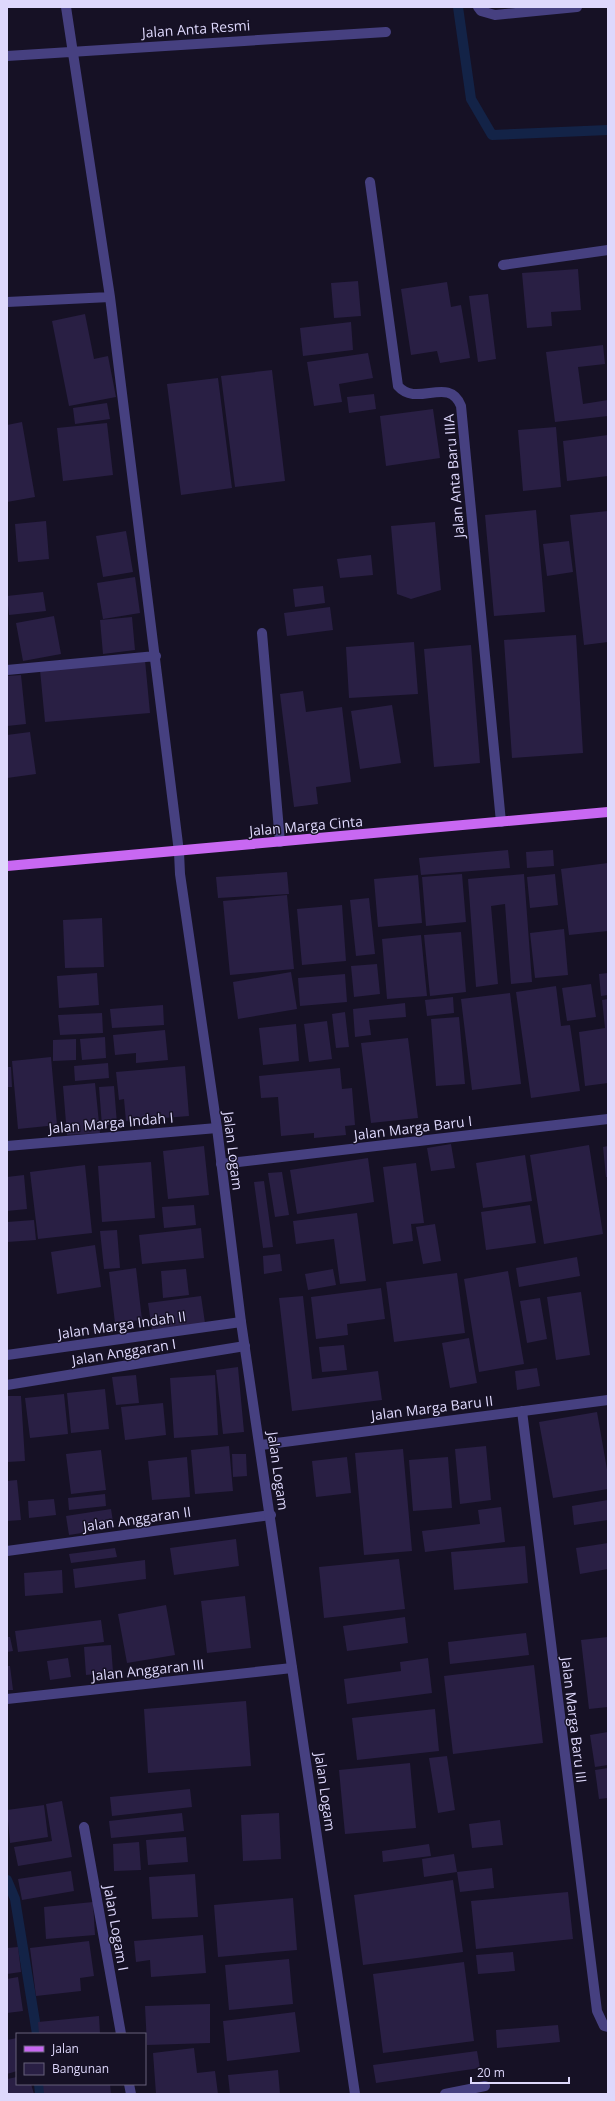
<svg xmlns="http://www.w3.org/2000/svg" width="615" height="2101" viewBox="0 0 615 2101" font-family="'Open Sans',sans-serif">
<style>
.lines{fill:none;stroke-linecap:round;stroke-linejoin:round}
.stream{stroke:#132347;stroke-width:10}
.building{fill:#291f44}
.service{stroke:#464080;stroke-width:10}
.minor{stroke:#464080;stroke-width:10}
.tertiary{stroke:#464080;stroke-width:10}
.primary{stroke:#c868f2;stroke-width:10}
.labels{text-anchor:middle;stroke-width:3;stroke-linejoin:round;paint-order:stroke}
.street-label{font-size:14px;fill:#ded8fc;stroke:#161125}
</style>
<rect width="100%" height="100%" fill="#161125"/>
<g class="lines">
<!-- stream -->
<path class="stream" d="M458,7L471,99L492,135L608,130
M7,1880L15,1899L37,2034
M39,2084L40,2094"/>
</g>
<!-- building -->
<path class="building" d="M578,269L581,310L551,312L552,326L527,328L522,273Z
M358,281L361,316L334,318L331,283Z
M447,282L451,307L461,305L470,358L440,363L437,351L411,355L401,289Z
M488,294L496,359L478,362L469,296Z
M85,314L94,359L108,356L116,397L69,406L52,321Z
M351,322L353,350L303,356L300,328Z
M603,345L605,364L578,367L583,404L608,400V416L555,422L546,352Z
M368,353L373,378L339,384L342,402L314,406L307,362Z
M272,370L285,481L235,487L221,376Z
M218,378L232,488L181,495L167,384Z
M374,394L376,409L349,413L347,397Z
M107,403L110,419L75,424L73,408Z
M433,409L440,458L386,466L380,416Z
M22,422L35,497L7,502V425Z
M107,423L113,475L63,481L57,428Z
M556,427L561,487L523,491L518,430Z
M608,435V476L567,481L563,441Z
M536,510L545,612L494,616L485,515Z
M608,511V642L584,645L570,515Z
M46,521L49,559L18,562L15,524Z
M435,522L441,590L411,599L397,594L391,526Z
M126,531L133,572L103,577L96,536Z
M569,541L573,572L547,576L543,544Z
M371,555L373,575L340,578L337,559Z
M135,577L140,613L103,619L97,583Z
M323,586L325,603L295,607L293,589Z
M43,592L46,611L9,615L7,596Z
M330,607L333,630L287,636L284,613Z
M54,616L61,654L23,661L16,623Z
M132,617L135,650L103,654L100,620Z
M576,635L583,753L512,758L504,640Z
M414,642L418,694L349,698L346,647Z
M471,645L480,763L434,767L424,649Z
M145,660L150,713L45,722L40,670Z
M21,675L26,724L7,726V676Z
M303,691L306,712L342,707L351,782L316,787L318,804L294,807L280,694Z
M392,705L401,763L360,769L351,711Z
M30,732L36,774L7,778V735Z
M508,850L510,868L421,875L419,858Z
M553,850L554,866L527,868L526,852Z
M608,863V931L569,935L561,869Z
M287,872L289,894L218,898L216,877Z
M462,874L466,922L426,926L422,877Z
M524,874L532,982L511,984L505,904L491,906L498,984L476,987L468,879Z
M555,874L558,905L530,908L527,877Z
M418,875L422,923L378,927L374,879Z
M287,895L294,969L230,975L223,901Z
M369,898L375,954L356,956L350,900Z
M342,905L346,961L302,965L297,909Z
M102,918L104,967L65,968L63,920Z
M564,929L568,975L535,978L530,933Z
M461,932L466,992L430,996L424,935Z
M421,935L427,996L387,999L382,939Z
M377,964L380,994L354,997L351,966Z
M291,972L297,1009L238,1019L233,982Z
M97,973L99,1005L59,1008L57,976Z
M608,973V995L601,996L599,974Z
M345,974L347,1002L300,1006L298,978Z
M591,984L596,1017L567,1021L562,988Z
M556,986L561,1026L570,1025L580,1091L531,1098L516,992Z
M510,993L521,1084L472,1090L461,999Z
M453,997L454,1013L427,1016L425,1000Z
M608,999V1083L585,1086L579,1032L605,1028L602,1000Z
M405,1003L406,1017L369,1020L371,1035L355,1037L353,1009Z
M163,1005L164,1025L112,1028L110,1009Z
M345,1012L349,1047L336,1048L332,1014Z
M102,1013L103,1033L60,1035L58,1015Z
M459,1017L465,1084L436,1086L431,1019Z
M327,1021L332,1059L309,1062L304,1024Z
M296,1024L299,1061L263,1065L259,1028Z
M165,1030L168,1060L136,1063V1053L115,1055L113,1035Z
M105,1037L106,1058L82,1060L80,1039Z
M408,1038L418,1118L371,1123L361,1043Z
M76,1039V1060L53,1061V1040Z
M51,1057L57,1125L18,1129L12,1061Z
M108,1063L109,1078L75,1081L74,1066Z
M185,1066L189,1116L126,1121L124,1099L119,1100L116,1072Z
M7,1067H11L12,1087H7Z
M340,1068L342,1089L352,1088L355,1125L345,1126L346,1135L314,1138V1133L281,1136L278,1097L261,1098L259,1076Z
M95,1083L100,1133L67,1135L63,1086Z
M114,1086L117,1124L102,1126L99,1087Z
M451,1144L455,1168L431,1171L427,1148Z
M589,1145L603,1234L544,1244L530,1155Z
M204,1146L209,1195L168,1199L163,1151Z
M608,1146V1177H606L603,1147Z
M525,1155L532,1201L483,1208L476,1163Z
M368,1158L374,1202L297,1214L290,1170Z
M151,1162L155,1218L102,1222L98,1166Z
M416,1163L424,1223L411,1224L413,1241L393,1244L383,1167Z
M85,1165L92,1233L38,1239L30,1172Z
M282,1172L289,1215L275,1217L268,1173Z
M24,1175L27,1209L7,1211V1177Z
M264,1181L273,1247L263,1248L254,1182Z
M194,1205L196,1225L164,1228L162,1207Z
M530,1205L536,1243L486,1250L481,1212Z
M357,1213L366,1281L340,1284L334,1239L296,1244L293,1221Z
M34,1220L36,1240L7,1242V1222Z
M435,1224L441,1261L423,1264L416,1227Z
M201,1228L204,1258L142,1264L139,1235Z
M117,1230L120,1268L104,1269L100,1231Z
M95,1245L101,1287L57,1294L51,1252Z
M280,1254L282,1271L264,1274L263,1256Z
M577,1257L580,1276L519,1287L516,1268Z
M136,1268L142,1320L115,1323L109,1272Z
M186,1269L189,1295L163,1298L161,1271Z
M333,1269L336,1285L308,1290L305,1274Z
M508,1271L524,1364L479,1372L464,1279Z
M457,1273L465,1333L394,1342L386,1282Z
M381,1288L385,1319L347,1324L348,1335L316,1339L311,1297Z
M581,1292L590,1355L556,1360L547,1297Z
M201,1296L205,1323L152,1330L148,1303Z
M303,1296L312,1379L378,1371L382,1400L292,1411L279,1298Z
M540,1298L547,1339L527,1343L520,1301Z
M469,1338L477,1383L450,1388L442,1343Z
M344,1345L347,1370L322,1372L319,1347Z
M238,1367L244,1432L223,1434L216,1370Z
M537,1368L540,1386L517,1390L515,1371Z
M136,1375L139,1403L116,1405L112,1377Z
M215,1375L218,1435L174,1438L170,1378Z
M105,1389L109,1429L71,1433L67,1393Z
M64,1394L68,1434L30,1438L25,1398Z
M7,1396H21L25,1461L7,1462Z
M163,1403L166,1435L125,1440L121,1407Z
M597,1412L608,1475V1489L553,1498L539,1422Z
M229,1446L233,1491L195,1494L191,1450Z
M486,1446L491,1500L460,1504L455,1449Z
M403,1449L412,1551L364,1555L355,1453Z
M101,1450L106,1490L71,1494L66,1454Z
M232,1454H246L247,1476L233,1477Z
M187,1457L190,1497L152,1500L148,1461Z
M347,1457L351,1493L316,1497L312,1461Z
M448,1457L452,1508L413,1511L409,1460Z
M17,1480L21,1520L7,1521V1481Z
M105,1494L106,1506L69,1510L68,1498Z
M54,1499L56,1515L29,1518L28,1501Z
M608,1500V1520L574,1525L572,1506Z
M501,1507L505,1542L425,1552L422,1531L480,1524L478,1510Z
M111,1509L114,1528L69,1535L66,1516Z
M236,1539L239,1566L174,1575L170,1548Z
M608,1543V1569L580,1574L576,1548Z
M525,1546L528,1583L454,1590L451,1552Z
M115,1548L117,1557L71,1563L69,1554Z
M399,1559L405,1609L324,1618L319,1567Z
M145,1560L146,1579L75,1588L73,1569Z
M62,1570L63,1593L25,1596L24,1573Z
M245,1596L251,1648L207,1653L201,1601Z
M166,1605L175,1655L127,1663L118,1614Z
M405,1617L408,1643L347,1651L343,1626Z
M101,1620L104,1642L18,1652L15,1631Z
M526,1633L529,1655L450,1664L448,1642Z
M7,1637H10L13,1651L7,1652Z
M608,1637V1707L589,1709L581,1640Z
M111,1645L113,1672L86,1675L84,1647Z
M68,1658L71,1677L50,1680L47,1661Z
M428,1658L432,1693L347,1704L344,1679L401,1671L400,1662Z
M534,1665L543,1743L453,1754L444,1676Z
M7,1666H10L13,1690H7Z
M246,1701L251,1766L148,1773L144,1709Z
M435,1709L439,1751L357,1760L352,1718Z
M608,1732V1765L595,1767L590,1735Z
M447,1756L455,1810L438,1813L429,1758Z
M410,1763L416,1828L345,1834L339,1770Z
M608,1768V1798L599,1799L595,1770Z
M190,1789L192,1807L112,1816L110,1797Z
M62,1801L72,1857L18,1866L14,1847L52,1841L46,1804Z
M44,1805L48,1837L10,1843L7,1810Z
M182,1813L184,1831L111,1838L109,1821Z
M279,1813L281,1859L243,1861L241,1815Z
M500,1820L503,1845L472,1848L469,1824Z
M186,1837L188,1862L148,1865L146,1840Z
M139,1842L141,1870L114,1871L113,1844Z
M429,1844L431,1856L383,1862L382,1851Z
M454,1854L457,1872L424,1877L422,1859Z
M492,1868L494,1888L460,1892L457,1872Z
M71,1871L74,1891L22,1900L18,1879Z
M195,1874L198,1917L152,1919L149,1877Z
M453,1880L463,1952L363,1965L354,1895Z
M568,1892L573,1939L476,1949L471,1901Z
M293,1898L297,1950L218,1957L214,1905Z
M93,1902L95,1935L46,1939L44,1907Z
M203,1935L206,1973L151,1977L150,1960L136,1962L134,1941Z
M89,1941L94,1976L80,1978L81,1991L36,1996L30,1948Z
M18,1947L21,1972L7,1974V1948Z
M513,1952L515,1971L478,1974L476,1955Z
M289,1959L293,2004L229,2010L225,1965Z
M464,1962L474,2041L383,2053L373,1974Z
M18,1977L23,2011L7,2013V1979Z
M210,2004V2043L147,2045L145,2006Z
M295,2012L300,2052L227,2061L223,2021Z
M99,2016L100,2034H39L38,2022Z
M558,2025L560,2042L497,2048L496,2030Z
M17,2038V2071L7,2074V2040Z
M194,2048L197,2073L215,2071L218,2094H156L153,2053Z
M477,2051L480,2068L376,2083L373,2065Z
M278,2070L280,2094H230L228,2075Z
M17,2077V2084H31L34,2094H7V2079Z
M43,2084H110L111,2094H44Z"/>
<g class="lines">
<!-- service -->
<path class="service" d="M262,633L280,842
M445,2094L485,2086"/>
<!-- minor -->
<path class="minor" d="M66,7L110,297L179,852
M478,7L481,11L495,15L577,7
M7,56L386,32
M370,182L398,386C417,408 449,375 461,406L501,822
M503,265L608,250
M7,302L110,297
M7,670L156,656
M7,1146L217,1128
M221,1164L608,1119
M7,1355L241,1322
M7,1385L245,1346
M522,1411L597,2011L604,2026L608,2027
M261,1445L608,1400
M7,1551L271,1515
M7,1699L292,1668
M84,1827L121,2034
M129,2084L131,2094"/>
<!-- tertiary -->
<path class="tertiary" d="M179,852L180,874L217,1128L241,1322L355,2094"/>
<!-- primary -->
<path class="primary" d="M7,866L608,812"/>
</g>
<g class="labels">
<!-- street labels -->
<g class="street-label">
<text transform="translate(196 29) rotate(-4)" y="5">Jalan Anta Resmi</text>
<text transform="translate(454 476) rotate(-95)" y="5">Jalan Anta Baru IIIA</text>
<text transform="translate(306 826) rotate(-5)" y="5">Jalan Marga Cinta</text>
<text transform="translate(111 1123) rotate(-5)" y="5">Jalan Marga Indah I</text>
<text transform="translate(413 1128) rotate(-7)" y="5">Jalan Marga Baru I</text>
<text transform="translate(233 1151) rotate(83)" y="5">Jalan Logam</text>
<text transform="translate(122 1325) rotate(-8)" y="5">Jalan Marga Indah II</text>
<text transform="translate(124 1352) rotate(-9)" y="5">Jalan Anggaran I</text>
<text transform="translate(432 1408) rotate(-7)" y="5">Jalan Marga Baru II</text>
<text transform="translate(278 1471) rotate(82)" y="5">Jalan Logam</text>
<text transform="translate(137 1519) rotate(-8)" y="5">Jalan Anggaran II</text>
<text transform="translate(148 1670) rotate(-6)" y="5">Jalan Anggaran III</text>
<text transform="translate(574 1720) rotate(83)" y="5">Jalan Marga Baru III</text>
<text transform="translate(325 1792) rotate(82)" y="5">Jalan Logam</text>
<text transform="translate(116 1928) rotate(80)" y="5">Jalan Logam I</text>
</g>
</g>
<!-- border -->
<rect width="615" height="2101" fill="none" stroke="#ded8fc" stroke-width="16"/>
<!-- legend -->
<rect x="16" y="2033" width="130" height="52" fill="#161125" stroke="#66617b"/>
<rect x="24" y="2046" width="20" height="6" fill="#c868f2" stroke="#66617b"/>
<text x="52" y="2053" font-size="12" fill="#ded8fc">Jalan</text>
<rect x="24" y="2063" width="20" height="12" fill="#291f44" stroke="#66617b"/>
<text x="52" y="2073" font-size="12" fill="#ded8fc">Bangunan</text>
<!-- scale -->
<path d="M471 2077v6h98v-6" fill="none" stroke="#ded8fc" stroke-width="2"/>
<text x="477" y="2077" font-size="12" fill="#ded8fc" stroke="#161125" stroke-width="3" paint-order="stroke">20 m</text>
</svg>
